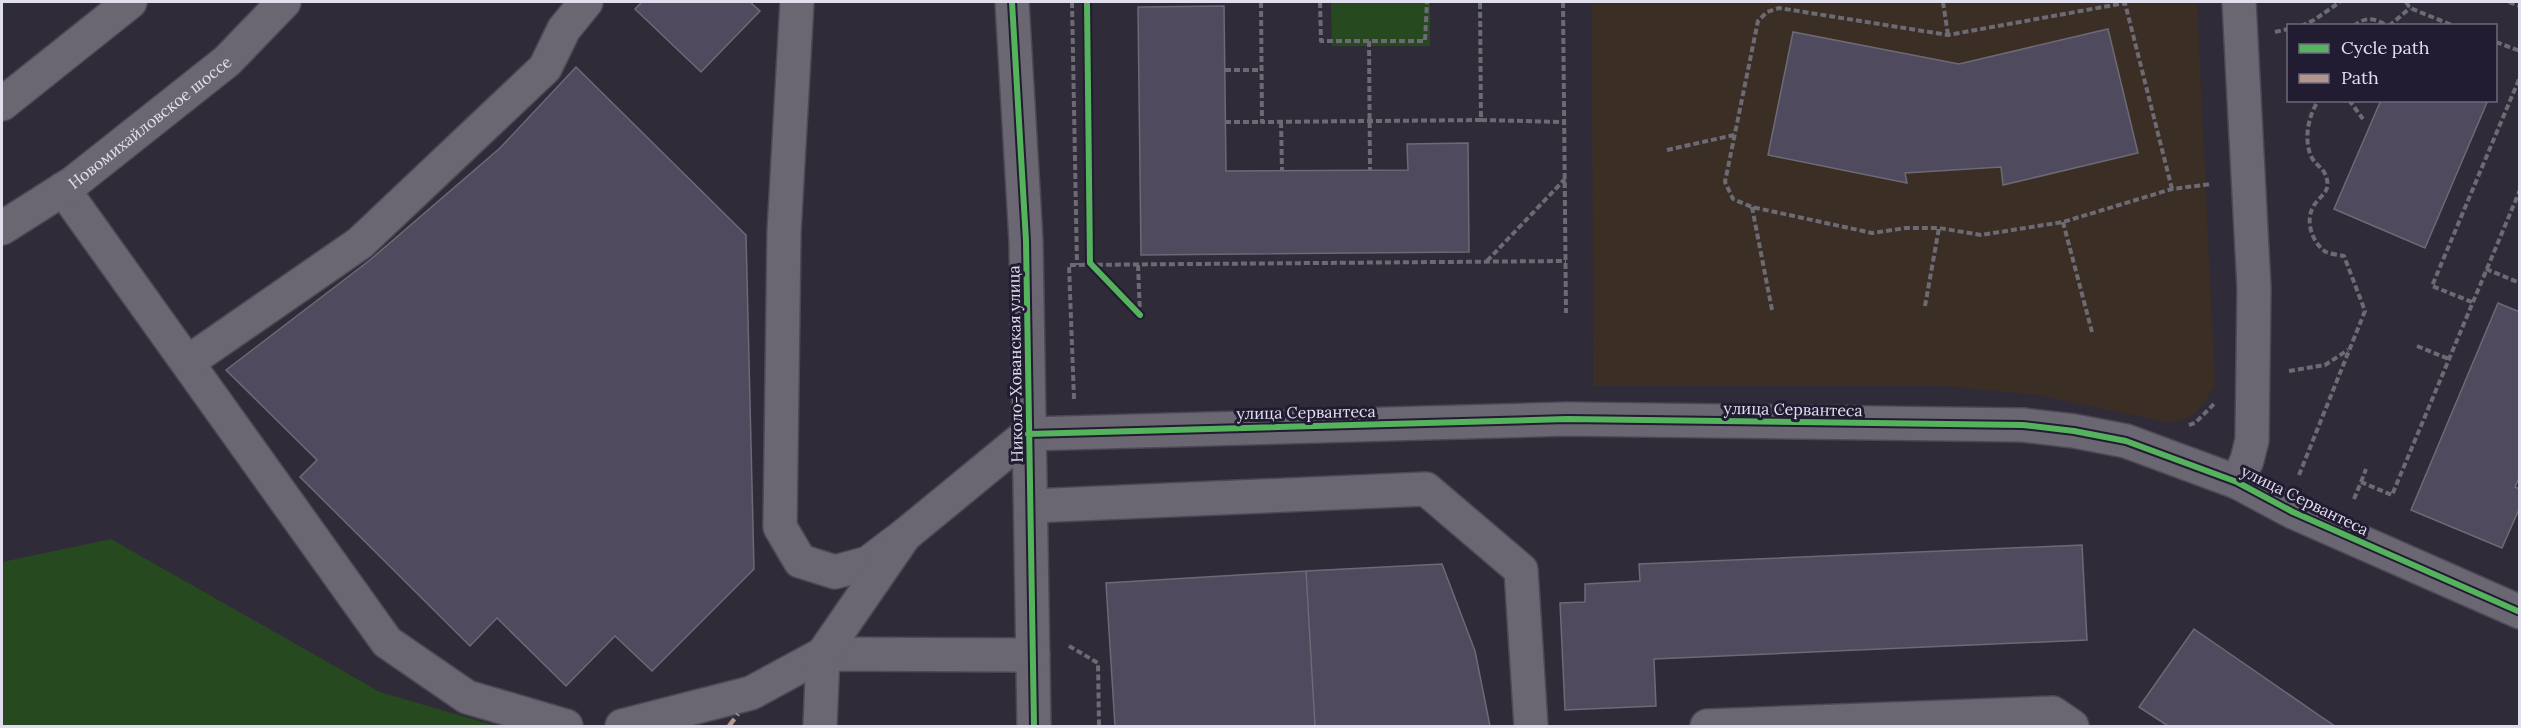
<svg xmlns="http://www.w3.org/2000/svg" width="2521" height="728" viewBox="0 0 2521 728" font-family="Lora,serif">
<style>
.education{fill:#3b2e25}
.green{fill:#27491f}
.building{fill:#504a5e;stroke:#6d6975;stroke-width:1.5}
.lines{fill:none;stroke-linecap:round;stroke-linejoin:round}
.minor-casing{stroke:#4c4954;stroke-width:36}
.path{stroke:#6c6a73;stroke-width:4;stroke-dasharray:6 3;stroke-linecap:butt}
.minor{stroke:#6a6772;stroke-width:33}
.quiet{stroke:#b2968c;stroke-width:4.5;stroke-dasharray:9 4.5;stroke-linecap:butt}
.cycleway-casing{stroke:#221c32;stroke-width:10}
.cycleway{stroke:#56b35d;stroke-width:6}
.labels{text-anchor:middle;stroke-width:6;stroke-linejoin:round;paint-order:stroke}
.street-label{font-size:16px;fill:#e1deed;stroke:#221c32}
</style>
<rect width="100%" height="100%" fill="#2f2b38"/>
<!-- education -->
<path class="education" d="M1592,2H2197L2215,384L2205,403L2191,417L2171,423L2037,395L1945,386H1593Z"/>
<!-- green -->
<path class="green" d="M1331,2H1430V46H1332Z
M111,539L380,692L496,726H2V562Z"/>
<!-- building -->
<path class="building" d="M642,2H750L760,11L701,72L635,9Z
M1224,6L1226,171L1408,170L1407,144L1468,143L1469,252L1141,255L1138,7Z
M2108,29L2138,153L2003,185L2001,167L1905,173L1907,183L1768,155L1793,32L1959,64Z
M576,67L746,235L754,569L652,671L615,636L566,686L497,618L470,646L300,477L317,460L226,370L370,260L500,148Z
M2381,100H2488L2425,248L2334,209Z
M2498,303L2520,312V476L2515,487L2520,489V507L2502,548L2411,510Z
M2082,545L2087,640L1654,659L1656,706L1565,710L1560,603L1585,602V584L1640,581L1639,564Z
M1442,564L1475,651L1490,726H1315L1306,571Z
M1306,571L1315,726H1115L1106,583Z
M2194,629L2323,718L2335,726H2168L2139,707Z"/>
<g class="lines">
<defs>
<g id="minor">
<path d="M797,2L784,232L780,527L800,561L835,572L868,563L905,535"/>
<path d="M1012,2L1026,241L1034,726"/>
<path d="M2,104L130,2"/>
<path d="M63,189L387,642L467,697L566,726"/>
<path id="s1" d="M2,228L73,183L227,61L284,2"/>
<path d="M188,362L360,243L545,68L564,29L586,2"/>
<path d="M1028,434L1567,419L2023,425L2074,431L2126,441L2237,482L2293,512L2520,612"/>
<path d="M2237,482L2247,460L2252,440L2254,288L2239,2"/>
<path d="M1031,506L1426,489L1521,570L1531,726"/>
<path d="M622,726L751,693L823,654L1033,655"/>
<path d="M820,726L823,654L905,535L1028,434"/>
<path d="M1707,726L2053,713L2072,726"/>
</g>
</defs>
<!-- minor casing -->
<use href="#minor" class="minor-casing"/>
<!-- path -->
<path class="path" d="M1072,2L1077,265
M1261,2L1262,122L1481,120L1480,2
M1320,2L1321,41H1425L1427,2
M1563,2L1566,313
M1943,2L1948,35
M2406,2L2410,8L2454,26
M2509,2L2520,6
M2301,26L2314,20L2340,2
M2354,26C2365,16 2376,18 2387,26
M2389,26L2410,8
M2275,32L2288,29
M1369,41L1370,170
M2496,42L2520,51
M1225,70H1261
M2349,100L2363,119
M1481,120L1564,122
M1225,122H1262
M1281,122L1282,171
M1667,150L1734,135
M2172,189L2125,3L1948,35L1779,8L1767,12L1758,21L1725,182L1733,199L1752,207L1872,233L1906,228H1939L1981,235L2063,222L2172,189L2212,184
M1752,207L1772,310
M2063,222L2092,332
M1487,261L1565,179
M1138,265L1140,315
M2486,269L2520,283
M2472,302L2432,286L2520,77
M1925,306L1939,228
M2417,346L2449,359
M2289,371L2325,365L2348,350
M1074,399L1069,265L1566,261
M2189,425L2195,423L2215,403
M2299,475L2365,311L2344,256C2339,255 2331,254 2326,252C2312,243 2305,221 2313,207C2319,196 2330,193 2327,180C2325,168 2317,167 2312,158C2303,141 2308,115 2319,100
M2361,482L2366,469
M2354,499L2361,482L2392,495L2520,190
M1069,646L1098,663L1099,726"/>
<!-- minor -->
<use href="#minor" class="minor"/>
<!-- quiet -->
<path class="quiet" d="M729,726L738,714"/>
<defs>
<path id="cycleway" d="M1012,2L1026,241L1034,726
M1087,2L1090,263L1140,315
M1028,434L1567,419L2023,425L2074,431L2126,441L2237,482L2293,512L2520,612"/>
</defs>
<!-- cycleway casing -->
<use href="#cycleway" class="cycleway-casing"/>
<!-- cycleway -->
<use href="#cycleway" class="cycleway"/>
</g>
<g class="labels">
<!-- street labels -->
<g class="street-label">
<text dy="6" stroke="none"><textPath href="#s1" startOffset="182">Новомихайловское шоссе</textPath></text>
<text transform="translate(1015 364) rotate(-91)" y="6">Николо-Хованская улица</text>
<text transform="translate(1793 409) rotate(1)" y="6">улица Сервантеса</text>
<text transform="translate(1306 412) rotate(-1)" y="6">улица Сервантеса</text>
<text transform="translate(2305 500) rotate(26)" y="6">улица Сервантеса</text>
</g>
</g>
<!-- border -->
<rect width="2521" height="728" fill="none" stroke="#e1deed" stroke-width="6"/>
<!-- legend -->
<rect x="2287" y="24" width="210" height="78" fill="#221c32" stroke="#6e6a7d" stroke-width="1.5"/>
<rect x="2299" y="44" width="30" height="9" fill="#56b35d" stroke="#6e6a7d" stroke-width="1.5"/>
<text x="2341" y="54" font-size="18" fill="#e1deed">Cycle path</text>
<rect x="2299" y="74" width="30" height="9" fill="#b2968c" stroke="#6e6a7d" stroke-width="1.5"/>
<text x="2341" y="84" font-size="18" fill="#e1deed">Path</text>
</svg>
